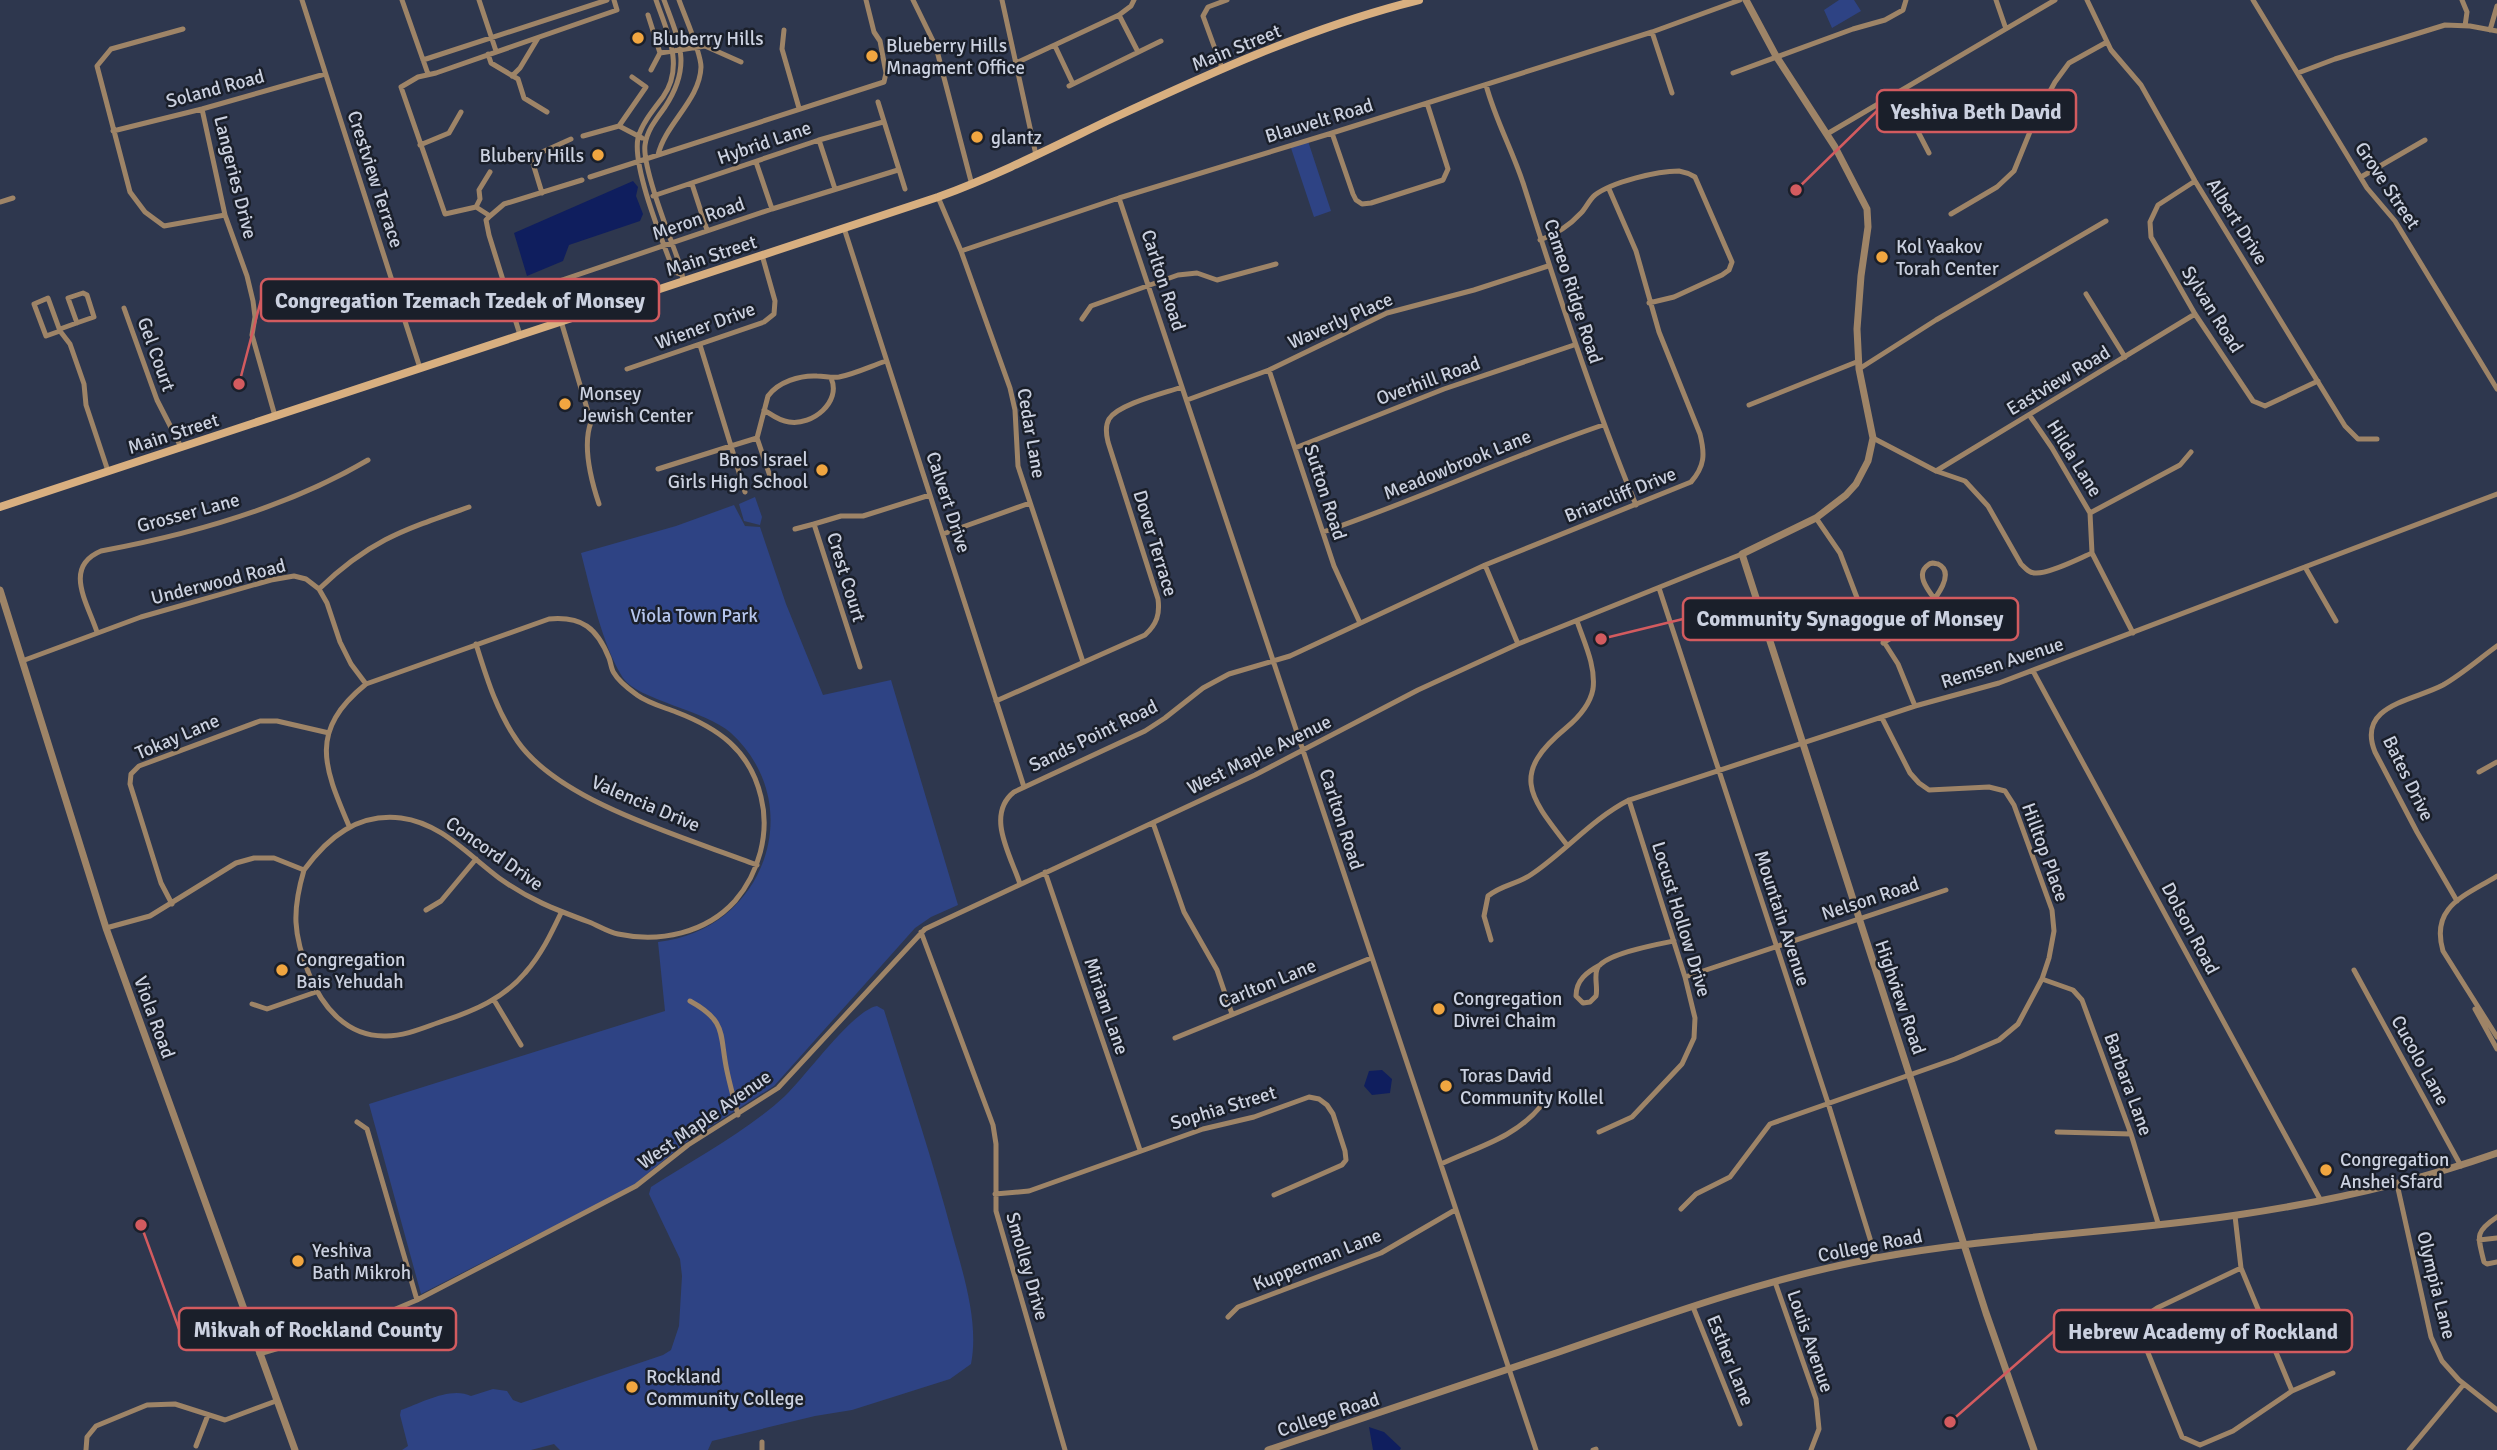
<svg xmlns="http://www.w3.org/2000/svg" width="2497" height="1450" viewBox="0 0 2497 1450" font-family="Signika,sans-serif">
<style>
.green{fill:#2e4384}
.water{fill:#0f1e5e}
.lines{fill:none;stroke-linecap:round;stroke-linejoin:round}
.minor{stroke:#9e8467;stroke-width:5}
.tertiary{stroke:#9e8467;stroke-width:7}
.secondary{stroke:#d8af80;stroke-width:8}
.poi-dot{fill:#f1a640;stroke:#1a1f2a;stroke-width:2.5}
.labels{text-anchor:middle;stroke-width:5;stroke-linejoin:round;paint-order:stroke}
.poi-label{font-size:19px;fill:#cbd1e0;stroke:#1a1f2a;text-anchor:start}
.street-label{font-size:19px;fill:#cbd1e0;stroke:#1a1f2a}
.park-label{font-size:19px;fill:#b7c7ee;stroke:#1a1f2a}
.leader{fill:none;stroke:#d35b5f;stroke-width:2.5}
.callout-dot{fill:#d35b5f;stroke:#1a1f2a;stroke-width:2.5}
.callout{fill:#1a1f2a;stroke:#d35b5f;stroke-width:2.5}
.callout-label{font-size:21px;text-anchor:middle;font-weight:bold;fill:#cbd1e0}
</style>
<rect width="100%" height="100%" fill="#2e374e"/>
<!-- green -->
<path class="green" d="M1839,0H1854L1861,11L1832,28L1824,10Z
M1308,141L1331,211L1314,217L1290,145Z
M755,497L762,517L760,525L744,521L739,504Z
M734,505L745,526L760,527L786,604L823,695L891,680L958,905L931,917L915,928L774,1086L686,1142L624,1193L526,1240L421,1294L369,1104L665,1011L658,942C763,931 810,806 731,733C705,710 638,700 623,678C602,645 591,591 581,553L676,526Z
M877,1006L884,1010C908,1086 933,1161 953,1237C964,1276 979,1324 971,1364L950,1379L852,1410L815,1416L712,1441L708,1450H560L554,1444L531,1450H402L408,1446L400,1415L401,1410C421,1403 451,1386 471,1396L493,1389L507,1391L513,1400L521,1403L663,1355L671,1350L679,1326L682,1276L680,1259L649,1194L651,1187C693,1160 750,1129 785,1096C806,1076 853,1010 877,1006Z"/>
<!-- water -->
<path class="water" d="M633,181L638,187L636,196L643,214L640,221L569,245L563,261L527,276L514,233Z
M1382,1070L1392,1079L1390,1093L1372,1095L1364,1086L1369,1071Z
M1369,1427L1384,1432L1401,1448L1400,1450H1373Z"/>
<g class="lines">
<!-- minor -->
<path class="minor" d="M302,0L420,368
M402,0L428,74
M479,0L496,51
M656,0C667,32 685,66 663,97C654,109 642,123 638,138C632,167 663,242 674,272L680,274
M664,0C680,43 692,66 665,107C657,118 647,130 645,145C642,168 672,242 681,268L683,280
M913,0L936,47L972,185
M1002,0L1036,155
M1996,0L2006,29
M2087,0L2111,50L2141,85L2195,181L2345,426L2358,439H2377
M2253,0L2367,188L2395,221L2497,389
M2462,0L2467,12L2465,26
M648,15L660,53
M1119,15L1138,52
M183,29L111,49L97,66L130,192L145,212L164,226L225,215
M784,30L782,49L799,108
M2490,30L2497,6
M1652,32L1672,93
M1055,46L1073,84
M488,54L491,63L518,79L524,98L547,112
M423,60L607,0
M1016,63L1119,15L1131,6L1134,0
M1222,68L1203,16L1208,7L1227,0
M651,70L660,53L705,46L741,62
M1733,73L1853,29L1885,20L1903,10L1906,0
M2298,73L2335,59L2445,25L2470,26L2497,31
M512,76L520,68L538,38
M1486,85C1496,122 1514,153 1525,189C1559,296 1593,401 1636,505
M1069,86L1161,41
M1898,93L1929,153
M878,102L905,189
M202,109L225,215L247,276L253,301L255,317L252,335L275,416
M619,126L646,87L632,77
M113,131L202,109L325,74
M1332,133L1353,194L1356,200L1362,204L1371,203L1443,180L1448,169L1427,103
M1827,134L2055,0
M583,136L619,126L642,138
M819,140L835,189
M420,145L449,133L461,112
M658,155C665,124 700,100 701,67C701,52 685,17 679,0
M756,162L772,209
M590,177L884,82L886,73L880,41L874,32L866,0
M2361,177L2425,140
M2195,181L2158,205L2150,222L2151,237L2195,314L2253,401L2265,406L2318,381
M692,184L707,230
M542,193L531,157L571,139
M653,196L819,140L883,122
M938,197L961,251L1119,198L1332,133L1652,32L1740,0
M1119,198L1536,1450
M0,202L13,198
M476,207L480,199L479,190L490,172
M1951,214L1997,187L2014,171L2036,117L2055,82L2069,63L2107,42
M490,216L504,204L582,180
M844,228L1024,787
M1540,240C1557,234 1569,226 1581,213C1586,208 1589,200 1595,195C1612,182 1657,171 1679,171C1685,172 1690,174 1695,177L1732,262L1729,270L1722,275L1674,297L1649,303
M961,251L1010,388L1015,410L1018,466L1083,662
M2086,294L2125,357
M509,298L772,209L898,170
M124,308L157,400L181,447
M1082,319L1091,306L1178,275L1197,273L1217,280L1276,264
M561,321L591,422C582,446 591,480 599,504
M60,329C71,325 82,321 94,317L87,295L83,293L68,298L77,323
M60,331L48,298L34,304L46,336L60,331L70,344L84,384L86,405L108,471
M520,335L489,235L486,220L490,216L476,207L445,214L401,87L418,77L436,73L617,10L614,0
M700,345L731,446L757,438
M627,369L764,322L774,314L775,301L762,255
M1859,369L1936,320L2106,221
M1269,370L1334,566L1360,623
M1187,400L1269,370L1387,313L1474,290L1548,266
M1749,405L1859,361
M764,410C772,415 779,421 789,422C812,426 842,402 831,378
M2030,416L2052,448L2090,513L2092,553L2133,633
M1873,438L1936,471L1965,481L1988,506L2021,564C2025,568 2029,573 2035,573C2049,574 2078,559 2092,553
M1295,448L1444,389L1574,345
M658,469L731,446L745,492
M1936,471L2195,314
M771,479L757,438L768,396C778,382 800,375 817,376C825,376 831,378 839,377C855,374 871,366 886,361
M2090,513L2180,465L2191,452
M1816,518L1840,553L1859,603L1898,664L1915,706
M795,529L814,524
M1323,532C1418,500 1508,457 1603,425
M943,534L1030,503
M1485,565L1518,644
M2305,567L2336,621
M1659,588L1828,1103L1876,1258
M319,589C370,540 403,530 469,507
M97,632C87,602 63,567 101,551C193,534 288,507 368,460
M1883,643C1899,633 1915,625 1926,610C1934,600 1957,573 1938,564C1934,563 1931,562 1928,565C1915,574 1928,590 1934,598
M476,644C487,679 497,712 518,742C561,803 687,838 757,865
M22,661L141,617L271,580L294,576L306,579L319,589L327,603L340,642L351,664L366,684
M860,667L814,524L841,516H863L930,495
M2033,671L2321,1201
M996,701L1145,635C1157,624 1160,614 1158,599L1108,442C1106,434 1105,426 1109,419C1118,404 1165,393 1182,387
M2479,772L2497,762
M1153,823L1184,912L1217,970L1232,1014
M1567,845C1529,796 1510,774 1566,728C1578,718 1590,705 1593,689C1596,666 1584,642 1577,621
M304,870C292,911 293,934 309,974C322,1007 347,1037 386,1036C406,1036 425,1027 443,1021C474,1011 504,998 525,973C541,955 551,934 561,913
M1045,872L1140,1150
M2497,876C2465,896 2430,906 2443,951L2497,1037
M1020,884C1011,856 985,815 1014,792L1145,731L1165,718L1203,688L1229,674L1290,656L1485,565L1691,482C1705,466 1705,454 1700,434L1659,332L1636,251L1609,189
M2457,901L2417,832L2375,752C2356,705 2413,701 2443,685C2462,674 2479,659 2497,646
M172,904L161,883L130,784L131,774L139,766L260,721H277L329,733
M426,910L441,901L476,859
M106,928L150,916L236,863L254,858H274L304,870C328,837 358,813 401,818C441,823 468,855 499,878C530,900 554,909 589,922C599,926 608,932 618,934C660,943 706,933 735,901C759,873 770,833 761,797C750,750 718,728 676,712C663,707 648,703 637,695C629,689 619,682 614,673C611,669 611,663 609,658C597,628 582,616 549,619L366,684C308,731 324,767 349,826
M921,932L993,1125L996,1144V1211L1065,1450
M1491,940L1484,916L1488,896C1501,885 1518,884 1532,874C1566,851 1592,819 1629,800L1915,706L1999,683L2497,494
M1600,965C1587,972 1576,980 1576,996L1583,1003L1590,1002L1596,996C1598,988 1594,977 1597,969C1603,954 1659,944 1674,941
M2354,970L2461,1166
M1685,977L1946,890
M2042,979L2073,990L2082,1000L2131,1134L2158,1223
M494,1000L521,1045
M690,1001C728,1022 719,1034 727,1071C730,1085 734,1100 738,1115
M252,1004L267,1009L316,992
M2475,1009L2497,1049
M1175,1038L1371,958
M357,1122L367,1129L417,1300
M1599,1132L1632,1117L1682,1064L1694,1038L1695,1018L1685,977L1629,800
M2057,1132L2131,1134
M1441,1164C1477,1147 1515,1138 1541,1106
M2397,1184L2431,1337L2442,1361L2459,1380L2497,1410
M995,1194L1029,1191L1203,1129L1254,1117L1309,1097L1319,1099L1327,1105L1333,1114L1345,1151L1346,1160L1342,1165L1274,1195
M1681,1209L1696,1194L1730,1177L1770,1124L1955,1059L1999,1040L2018,1024L2042,979L2049,958L2054,931L2052,910L2014,805L2005,791L1989,787L1929,790L1919,783L1910,773L1882,718
M2235,1216L2241,1268L2292,1391
M2497,1217C2474,1232 2478,1237 2484,1262L2487,1264L2497,1262
M2479,1240L2497,1238
M2241,1268L2157,1308L2148,1314L2144,1331V1343L2182,1437L2200,1445L2233,1431L2292,1391L2333,1373
M1775,1282L1816,1399L1819,1429L1811,1450
M1693,1307L1740,1424
M1228,1317L1238,1307L1381,1253L1455,1210
M259,1354L360,1324L417,1300L636,1186L688,1145L778,1088L925,929L1255,775L1418,690L1518,644L1742,554
M762,1442V1450
M196,1446L208,1415
M86,1450L87,1437L96,1426L147,1405L175,1404L225,1420L276,1401
M1593,1450L1596,1449
M2409,1450L2464,1384"/>
<!-- tertiary -->
<path class="tertiary" d="M1746,0L1776,56L1835,147L1867,209L1868,227L1861,276L1857,329L1859,369L1873,438L1868,461L1856,484L1846,495L1816,518L1742,554L1986,1313L2034,1450
M0,590L106,928L295,1450
M1268,1450C1365,1417 1462,1385 1559,1352C1663,1316 1767,1278 1876,1258C1995,1236 2117,1233 2237,1215C2326,1202 2412,1183 2497,1153"/>
<!-- secondary -->
<path class="secondary" d="M0,507L938,197C996,176 1051,148 1107,121C1208,74 1310,27 1419,0"/>
</g>
<!-- markers -->
<g class="poi-dot">
<circle cx="638" cy="38" r="7"/>
<circle cx="872" cy="56" r="7"/>
<circle cx="977" cy="137" r="7"/>
<circle cx="598" cy="155" r="7"/>
<circle cx="1882" cy="257" r="7"/>
<circle cx="565" cy="404" r="7"/>
<circle cx="822" cy="470" r="7"/>
<circle cx="282" cy="970" r="7"/>
<circle cx="1439" cy="1009" r="7"/>
<circle cx="1446" cy="1086" r="7"/>
<circle cx="2326" cy="1170" r="7"/>
<circle cx="298" cy="1261" r="7"/>
<circle cx="632" cy="1387" r="7"/>
</g>
<g class="labels">
<!-- poi labels -->
<g class="poi-label">
<text x="652" y="45">Bluberry Hills</text>
<text x="886" y="52">Blueberry Hills<tspan x="886" dy="22">Mnagment Office</tspan></text>
<text x="991" y="144">glantz</text>
<text x="584" y="162" text-anchor="end">Blubery Hills</text>
<text x="1896" y="253">Kol Yaakov<tspan x="1896" dy="22">Torah Center</tspan></text>
<text x="579" y="400">Monsey<tspan x="579" dy="22">Jewish Center</tspan></text>
<text x="808" y="466" text-anchor="end">Bnos Israel<tspan x="808" dy="22">Girls High School</tspan></text>
<text x="296" y="966">Congregation<tspan x="296" dy="22">Bais Yehudah</tspan></text>
<text x="1453" y="1005">Congregation<tspan x="1453" dy="22">Divrei Chaim</tspan></text>
<text x="1460" y="1082">Toras David<tspan x="1460" dy="22">Community Kollel</tspan></text>
<text x="2340" y="1166">Congregation<tspan x="2340" dy="22">Anshei Sfard</tspan></text>
<text x="312" y="1257">Yeshiva<tspan x="312" dy="22">Bath Mikroh</tspan></text>
<text x="646" y="1383">Rockland<tspan x="646" dy="22">Community College</tspan></text>
</g>
<!-- street labels -->
<g class="street-label">
<text transform="translate(1236 47) rotate(-22)" y="7">Main Street</text>
<text transform="translate(215 88) rotate(-15)" y="7">Soland Road</text>
<text transform="translate(1319 120) rotate(-17)" y="7">Blauvelt Road</text>
<text transform="translate(764 142) rotate(-19)" y="7">Hybrid Lane</text>
<text transform="translate(236 177) rotate(76)" y="7">Langeries Drive</text>
<text transform="translate(376 179) rotate(72)" y="7">Crestview Terrace</text>
<text transform="translate(2388 185) rotate(56)" y="7">Grove Street</text>
<text transform="translate(698 218) rotate(-19)" y="7">Meron Road</text>
<text transform="translate(2238 221) rotate(58)" y="7">Albert Drive</text>
<text transform="translate(711 255) rotate(-18)" y="7">Main Street</text>
<text transform="translate(1164 280) rotate(72)" y="7">Carlton Road</text>
<text transform="translate(1574 291) rotate(72)" y="7">Cameo Ridge Road</text>
<text transform="translate(2213 309) rotate(58)" y="7">Sylvan Road</text>
<text transform="translate(1340 320) rotate(-24)" y="7">Waverly Place</text>
<text transform="translate(705 325) rotate(-20)" y="7">Wiener Drive</text>
<text transform="translate(157 354) rotate(70)" y="7">Gel Court</text>
<text transform="translate(1428 380) rotate(-20)" y="7">Overhill Road</text>
<text transform="translate(2058 380) rotate(-31)" y="7">Eastview Road</text>
<text transform="translate(173 433) rotate(-18)" y="7">Main Street</text>
<text transform="translate(1032 433) rotate(80)" y="7">Cedar Lane</text>
<text transform="translate(2075 458) rotate(58)" y="7">Hilda Lane</text>
<text transform="translate(1457 464) rotate(-22)" y="7">Meadowbrook Lane</text>
<text transform="translate(1326 492) rotate(72)" y="7">Sutton Road</text>
<text transform="translate(1620 494) rotate(-22)" y="7">Briarcliff Drive</text>
<text transform="translate(949 502) rotate(72)" y="7">Calvert Drive</text>
<text transform="translate(188 512) rotate(-15)" y="7">Grosser Lane</text>
<text transform="translate(1156 543) rotate(73)" y="7">Dover Terrace</text>
<text transform="translate(847 577) rotate(73)" y="7">Crest Court</text>
<text transform="translate(218 581) rotate(-14)" y="7">Underwood Road</text>
<text transform="translate(2002 662) rotate(-18)" y="7">Remsen Avenue</text>
<text transform="translate(1093 735) rotate(-26)" y="7">Sands Point Road</text>
<text transform="translate(177 736) rotate(-23)" y="7">Tokay Lane</text>
<text transform="translate(1259 754) rotate(-26)" y="7">West Maple Avenue</text>
<text transform="translate(2409 778) rotate(64)" y="7">Bates Drive</text>
<text transform="translate(646 803) rotate(23)" y="7">Valencia Drive</text>
<text transform="translate(1342 819) rotate(72)" y="7">Carlton Road</text>
<text transform="translate(2046 852) rotate(70)" y="7">Hilltop Place</text>
<text transform="translate(495 853) rotate(35)" y="7">Concord Drive</text>
<text transform="translate(1870 898) rotate(-18)" y="7">Nelson Road</text>
<text transform="translate(1783 918) rotate(72)" y="7">Mountain Avenue</text>
<text transform="translate(1682 919) rotate(73)" y="7">Locust Hollow Drive</text>
<text transform="translate(2191 928) rotate(62)" y="7">Dolson Road</text>
<text transform="translate(1267 983) rotate(-22)" y="7">Carlton Lane</text>
<text transform="translate(1901 997) rotate(71)" y="7">Highview Road</text>
<text transform="translate(1107 1006) rotate(71)" y="7">Miriam Lane</text>
<text transform="translate(155 1017) rotate(70)" y="7">Viola Road</text>
<text transform="translate(2421 1060) rotate(61)" y="7">Cucolo Lane</text>
<text transform="translate(2129 1084) rotate(70)" y="7">Barbara Lane</text>
<text transform="translate(1223 1107) rotate(-17)" y="7">Sophia Street</text>
<text transform="translate(704 1119) rotate(-35)" y="7">West Maple Avenue</text>
<text transform="translate(1870 1245) rotate(-11)" y="7">College Road</text>
<text transform="translate(1317 1259) rotate(-22)" y="7">Kupperman Lane</text>
<text transform="translate(1028 1266) rotate(74)" y="7">Smolley Drive</text>
<text transform="translate(2437 1285) rotate(76)" y="7">Olympia Lane</text>
<text transform="translate(1811 1341) rotate(71)" y="7">Louis Avenue</text>
<text transform="translate(1731 1360) rotate(68)" y="7">Esther Lane</text>
<text transform="translate(1328 1414) rotate(-18)" y="7">College Road</text>
</g>
<!-- park labels -->
<g class="park-label">
<text x="694" y="622">Viola Town Park</text>
</g>
</g>
<!-- callouts -->
<path class="leader" d="M1796 190L1877 111M239 384L261 300M1601 639L1683 619M141 1225L179 1329M1950 1422L2054 1331"/>
<g class="callout-dot">
<circle cx="1796" cy="190" r="7"/>
<circle cx="239" cy="384" r="7"/>
<circle cx="1601" cy="639" r="7"/>
<circle cx="141" cy="1225" r="7"/>
<circle cx="1950" cy="1422" r="7"/>
</g>
<g class="callout">
<rect x="1877" y="90" width="199" height="42" rx="7"/>
<rect x="261" y="279" width="398" height="42" rx="7"/>
<rect x="1683" y="598" width="335" height="42" rx="7"/>
<rect x="179" y="1308" width="277" height="42" rx="7"/>
<rect x="2054" y="1310" width="298" height="42" rx="7"/>
</g>
<g class="callout-label">
<text x="1976" y="119">Yeshiva Beth David</text>
<text x="460" y="308">Congregation Tzemach Tzedek of Monsey</text>
<text x="1850" y="626">Community Synagogue of Monsey</text>
<text x="318" y="1337">Mikvah of Rockland County</text>
<text x="2203" y="1339">Hebrew Academy of Rockland</text>
</g>
</svg>
